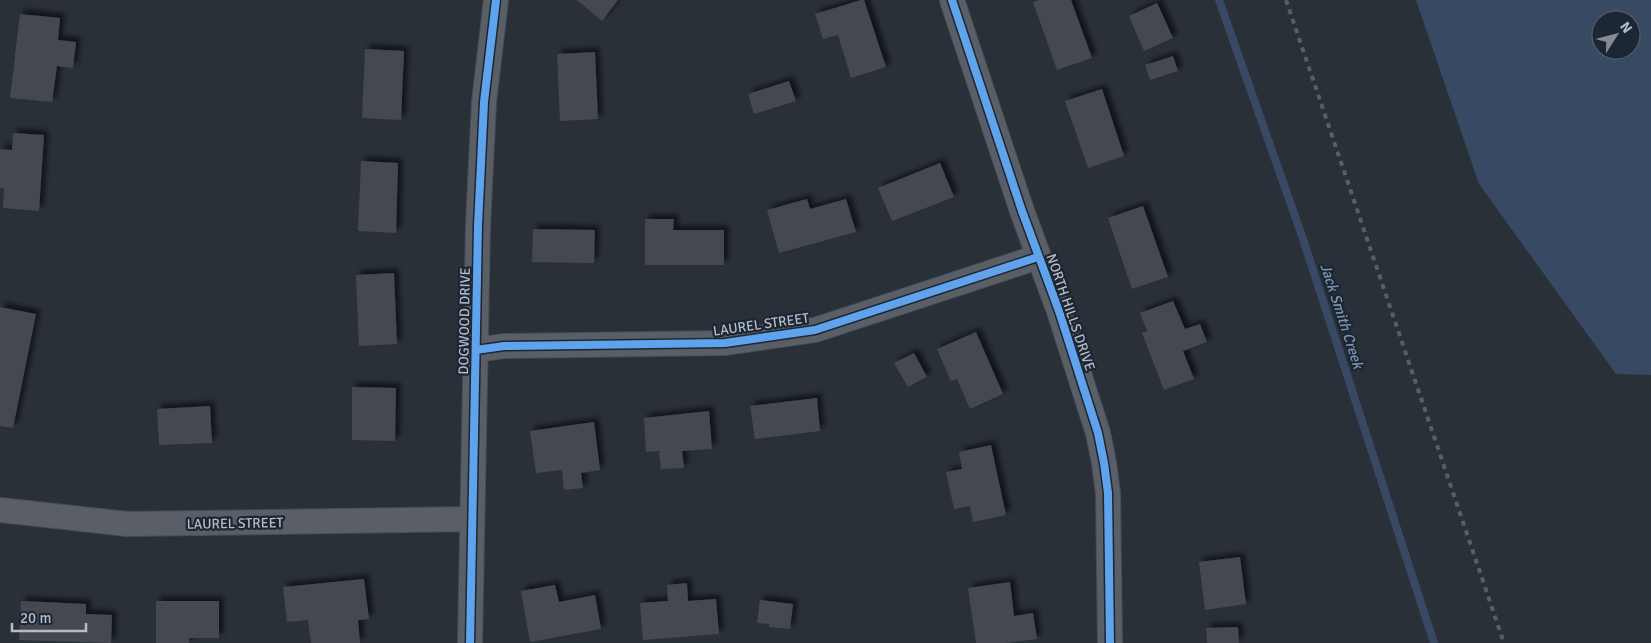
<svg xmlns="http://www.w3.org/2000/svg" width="1651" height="643" viewBox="0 0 1651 643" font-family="Signika,sans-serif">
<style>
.water{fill:#384963;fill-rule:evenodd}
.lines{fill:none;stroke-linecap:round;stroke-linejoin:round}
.stream{stroke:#384963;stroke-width:8}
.building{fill:#444950;filter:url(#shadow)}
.minor-casing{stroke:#484c53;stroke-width:26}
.minor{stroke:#5a5e66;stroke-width:24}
.rail{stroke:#595d64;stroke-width:4;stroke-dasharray:5 5;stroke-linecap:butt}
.cycleway-casing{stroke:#1d2633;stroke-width:11}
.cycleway{stroke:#60a3ed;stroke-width:8}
.labels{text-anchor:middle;stroke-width:4.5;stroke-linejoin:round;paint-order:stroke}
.street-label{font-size:14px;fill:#b4bcc9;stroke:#1d2633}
.water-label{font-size:15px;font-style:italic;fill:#7c92b1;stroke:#1d2633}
</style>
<defs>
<filter id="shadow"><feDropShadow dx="4.5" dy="-4.5" stdDeviation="2.5" flood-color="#0009"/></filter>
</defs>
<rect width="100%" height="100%" fill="#2a3038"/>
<!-- water -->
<path class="water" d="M1416,0H1651V375L1616,374L1479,184ZM1601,20H1631V50H1601Z"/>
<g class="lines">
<!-- stream -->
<path class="stream" d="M1219,0L1302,236L1434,643"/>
</g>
<!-- building -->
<path class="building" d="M577,0H618L602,21Z
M861,0H864L886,67L851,78L838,35L823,39L815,14Z
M1039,0H1071L1092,58L1057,70L1033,2Z
M1157,3L1173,38L1144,51L1129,16Z
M20,14L60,18L58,40L76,42L73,68L57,66L52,102L10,98Z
M365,49L404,51L401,120L362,118Z
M595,52L598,119L560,121L557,54Z
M1173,56L1178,71L1150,80L1145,65Z
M789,81L796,101L754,114L748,94Z
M1102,89L1124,156L1088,168L1065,101Z
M13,133L44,135L39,211L3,208L4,188H0V149L12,150Z
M361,161L398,163L396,233L358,231Z
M940,163L954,197L892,221L878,188Z
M807,199L810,209L846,199L856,232L779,253L767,210Z
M1143,206L1168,277L1132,289L1108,218Z
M645,219H674L673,230H724V265H645Z
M533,229L595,230L594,263L532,262Z
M394,273L397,344L359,346L356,275Z
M1173,301L1185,329L1200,324L1207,342L1183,351L1194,379L1164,390L1142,333L1147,331L1140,313Z
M0,307L36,314L13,428L0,426Z
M976,332L1003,394L970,409L957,379L951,381L937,349Z
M914,353L927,377L908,387L894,363Z
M352,387L396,388L395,441L352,440Z
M817,398L820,431L755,439L750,406Z
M210,406L212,443L159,445L157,409Z
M709,411L712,449L682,451L684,468L661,469L659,451L646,452L644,418Z
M594,422L600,470L581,473L583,488L564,490L562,470L536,473L530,431Z
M991,445L1006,515L973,522L970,506L954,509L946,472L962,469L959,452Z
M1240,557L1246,604L1205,610L1199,562Z
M364,579L369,619L358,620L360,643H311L308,620L287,622L283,587Z
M1010,582L1014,616L1033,613L1037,639L1006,643H976L968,588Z
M687,583L688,601L716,599L719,634L643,640L640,603L668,601L667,585Z
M555,585L559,602L595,595L601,629L530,642L521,591Z
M760,600L793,604L790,629L769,627V624L757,623Z
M21,601L86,604V614L112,615L111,643L19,640Z
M156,601H219V638H189V643H156Z
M1238,627L1239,643H1207L1206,628Z"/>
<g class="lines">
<defs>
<path id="minor" d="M952,0L1022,211L1059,311L1098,433L1104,463L1108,493L1110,643
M476,350L504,346L725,343L815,330L1038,257
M0,510L127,524L472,519
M470,643L478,225L484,102L496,0"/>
</defs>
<!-- minor casing -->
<use href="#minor" class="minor-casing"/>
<!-- minor -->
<use href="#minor" class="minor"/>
<!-- rail -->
<path class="rail" d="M1286,0L1504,643"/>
<defs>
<path id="cycleway" d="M952,0L1022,211L1059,311L1098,433L1104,463L1108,493L1110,643
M476,350L504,346L725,343L815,330L1038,257
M470,643L478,225L484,102L496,0"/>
</defs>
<!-- cycleway casing -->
<use href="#cycleway" class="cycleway-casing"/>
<!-- cycleway -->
<use href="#cycleway" class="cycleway"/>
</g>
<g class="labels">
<!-- street labels -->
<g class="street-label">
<text transform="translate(1071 312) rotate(71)" y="5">NORTH HILLS DRIVE</text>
<text transform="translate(464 321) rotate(-89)" y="5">DOGWOOD DRIVE</text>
<text transform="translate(761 324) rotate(-8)" y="5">LAUREL STREET</text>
<text transform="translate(235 523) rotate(-1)" y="5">LAUREL STREET</text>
</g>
<!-- water labels -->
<g class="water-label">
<text transform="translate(1342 316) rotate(72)" y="5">Jack Smith Creek</text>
</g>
</g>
<!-- north arrow -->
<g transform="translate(1616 35) rotate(54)"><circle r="24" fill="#1d2633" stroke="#59626f"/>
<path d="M0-4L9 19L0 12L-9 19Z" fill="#848b96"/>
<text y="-8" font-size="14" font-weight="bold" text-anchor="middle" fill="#b4bcc9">N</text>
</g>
<!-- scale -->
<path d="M12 623v8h74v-8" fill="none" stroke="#b4bcc9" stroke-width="2.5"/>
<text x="20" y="623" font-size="15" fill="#b4bcc9" stroke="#1d2633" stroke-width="4" paint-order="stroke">20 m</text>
</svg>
